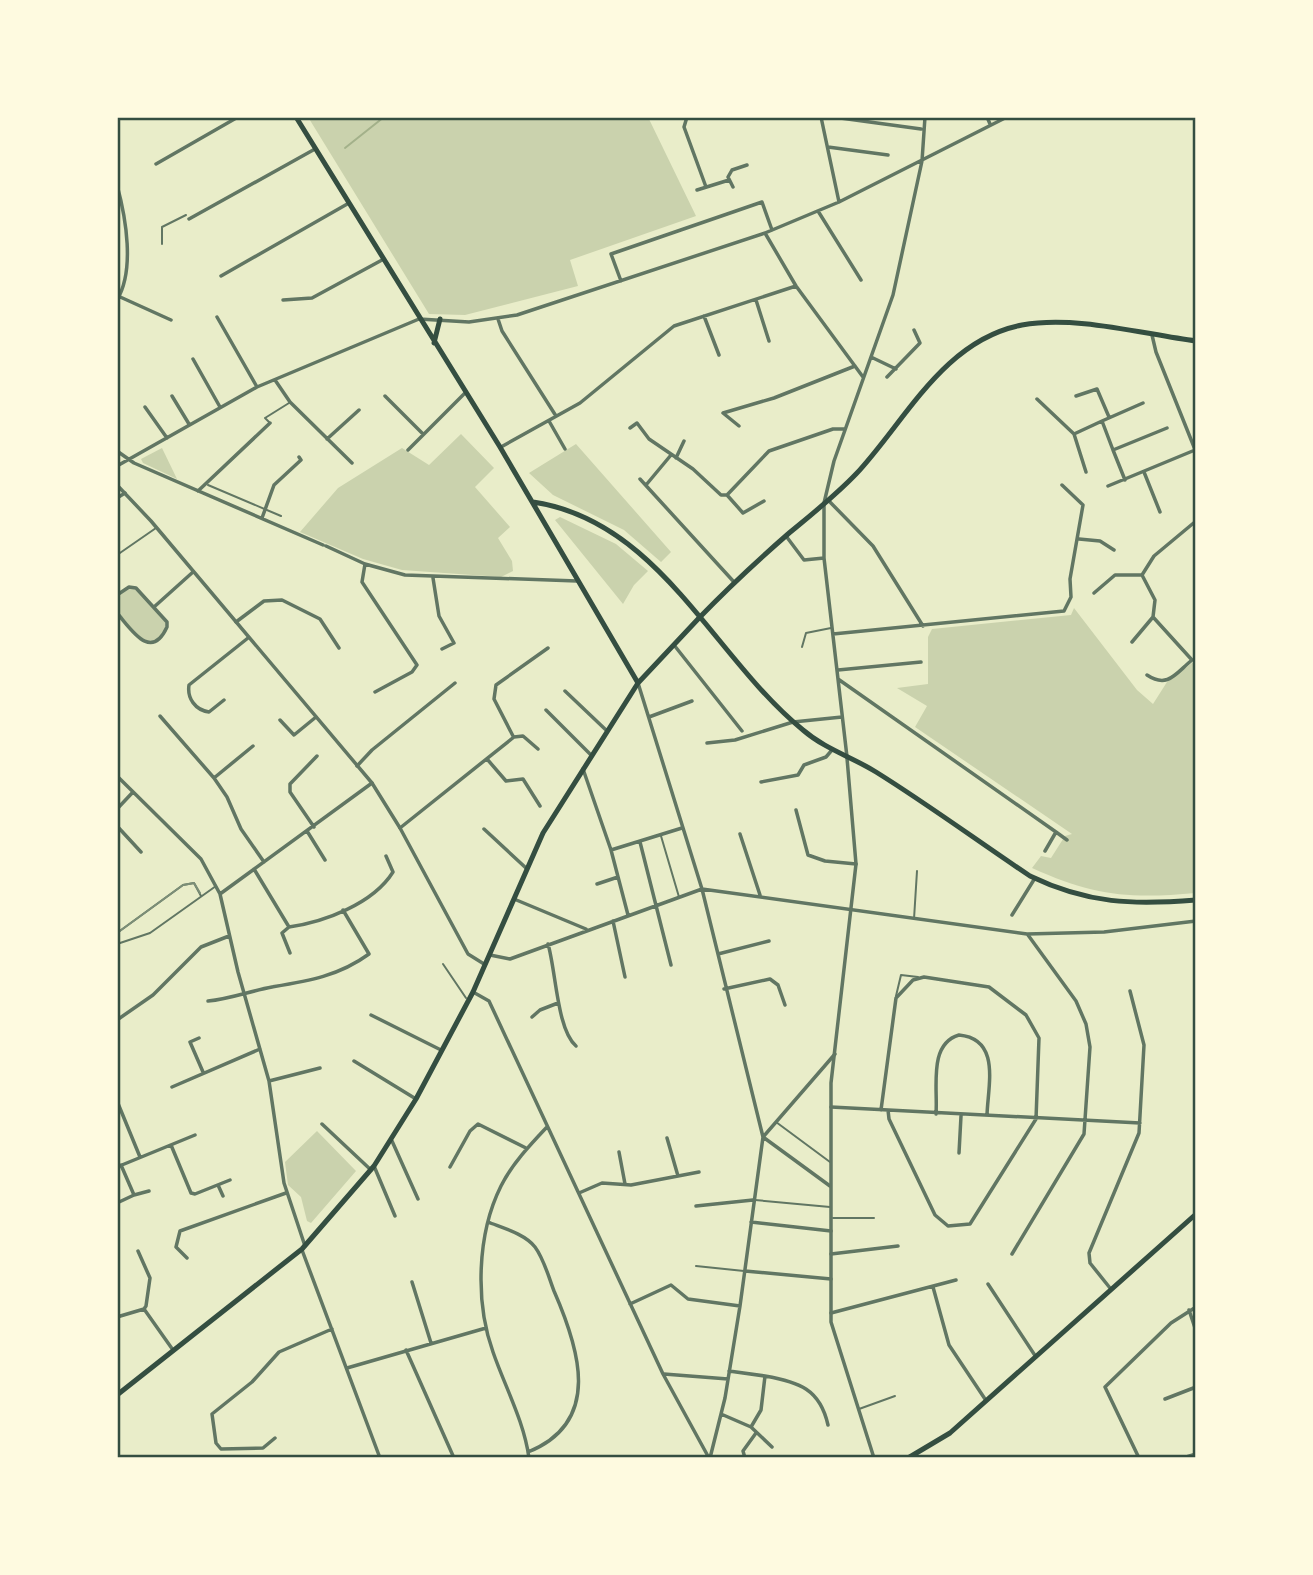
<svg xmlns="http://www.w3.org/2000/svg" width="1313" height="1575" viewBox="0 0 1313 1575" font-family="Jost,sans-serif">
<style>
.green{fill:#cad2ad}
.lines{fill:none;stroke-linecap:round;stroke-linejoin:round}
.stream{stroke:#a3b18a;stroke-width:2}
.service{stroke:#617663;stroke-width:2}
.minor{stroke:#617663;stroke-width:3.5}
.tertiary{stroke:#617663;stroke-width:3.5}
.primary{stroke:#344e41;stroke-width:5}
.trunk{stroke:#344e41;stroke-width:5}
.tram{stroke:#7c8e77;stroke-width:2}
.neatline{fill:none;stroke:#344e41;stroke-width:2.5}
</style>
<rect width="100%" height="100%" fill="#e9edc9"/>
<!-- green -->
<path class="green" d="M308,117H648L696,216L570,260L578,286L465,315L429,314Z
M461,434L494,468L475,487L510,527L498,538L512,561L513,571L501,577L402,570L363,559L300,532L338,488L402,448L429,465Z
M576,444L671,552L661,562L624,530L553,495L529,473Z
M162,448L177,479L143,463L141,459Z
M560,517L616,544L648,571L634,585L623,604L555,520Z
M129,587L136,588L167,622L166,632L153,642L140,641L117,613V595Z
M1074,608L1137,690L1153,704L1167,682L1196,660V893C1129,899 1094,896 1032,868L1041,856L1051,858L1065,836L1072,834L915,727L927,706L897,688L928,684V637L932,629L1071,615Z
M317,1131L356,1171L311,1223L307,1221L301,1197L288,1185L285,1162Z"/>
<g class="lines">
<!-- stream -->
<path class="stream" d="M345,148L384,117"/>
<!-- service -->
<path class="service" d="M162,244V227L186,215
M269,422L265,418L289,403
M208,485L281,516
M117,555L156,528
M802,647L806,633L831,628
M661,836L679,897
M914,919L917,871
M117,933L183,885L194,883L201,896
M117,944L150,933L216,886
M443,964L466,998
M896,996L901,975L918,977
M776,1122L830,1162
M755,1200L830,1207
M833,1218H874
M696,1266L744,1271
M859,1409L895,1396"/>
<!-- minor -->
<path class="minor" d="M687,117L684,127L706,187
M821,117L839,202
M833,117L921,129
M987,117L990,124
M828,147L888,155
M156,164L238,117
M117,185C126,218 135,270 117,300
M733,187L728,177L732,170L747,165
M697,190L729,180
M818,211L861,280
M189,219L315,149
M765,233L796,286L863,377
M221,276L349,203
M621,281L611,254L762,202L772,230
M118,296L171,320
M283,300L312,298L382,260
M756,300L769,341
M704,316L719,355
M217,317L257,387
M498,319L502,331L556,416
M1152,335L1156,352L1196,452
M871,357L896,369
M193,359L220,407
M887,377L920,343L914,330
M275,380L290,402L352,463
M172,396L189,424
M385,396L423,434
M1076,396L1097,389L1109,417
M1037,399L1074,434
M145,407L167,438
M549,421L565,449
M1102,421L1143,403
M739,426L723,413L774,398L855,366
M630,428L637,423L649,439L693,469L721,495H727L743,513L764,501
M327,439L359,410
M501,447L580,403L674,326L796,286
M408,450L466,392
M1113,450L1125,480
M117,451L134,463L323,545
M676,458L684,441
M117,466L257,387L419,319L469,322L517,315L765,233L839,202L1007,117
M1086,472L1074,434L1102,421L1113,450L1167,428
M1144,472L1160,512
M640,479L734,582
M646,485L671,455
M1108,486L1195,450
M198,491L270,423
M727,495L769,451L833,429H845
M117,498L125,493
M828,500L873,546L923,626
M262,518L274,485L301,460L299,457
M786,536L804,560L824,558
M1079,539L1100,541L1114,550
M326,546L365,564L405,575L577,581
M365,564L362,582L417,665L412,672L375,692
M433,578L439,616L454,643L442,649
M1094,593L1115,575H1142
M117,595L129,587L136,588L167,622V627C151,662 131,629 117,613
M154,607L193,572
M1153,617L1155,600L1142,575L1154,556L1196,521
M236,622L264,601L282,600L320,619L339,648
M833,634L1064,611L1071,597L1070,579L1083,505L1062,485
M1132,642L1153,617
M674,645L742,731
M838,670L921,662
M1147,675C1168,689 1176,673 1192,660L1153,617
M838,679L1056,832L1045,851
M638,683L702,889L763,1137L830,1186
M565,691L606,730
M224,700L209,712C195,710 187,698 189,685L248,638
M546,710L590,754
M160,716L214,778L227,797L241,829L264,862
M649,717L692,701
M280,720L294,735L316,717
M513,736L494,699L496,685L548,648
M707,743L735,740L793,722L842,717
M847,757L824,558V503L834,461L893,295L922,161L925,117
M487,759L506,781L523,779L540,806
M357,766L372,750L455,683
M583,769L611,850L628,915
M117,776L201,859L220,894L238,972L269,1081L284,1183L305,1246
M214,778L253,746
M761,782L798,775L804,765L826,757L832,750
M117,809L133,792
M796,810L808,855L825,861L856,864
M117,826L141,852
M314,827L290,792V784L317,756
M400,828L514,737L523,736L538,749
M484,829L526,868
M307,831L325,860
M1056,832L1067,840
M740,834L760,895
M640,842L671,965
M611,850L682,828
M254,869L289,927C324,922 373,904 393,872L386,856
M597,884L618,877
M220,894L372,783
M514,899L586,929
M1012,915L1035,878
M613,921L625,977
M289,927L282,933L290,953
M548,944C556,971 557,1030 576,1046
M718,954L769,941
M490,955L510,959L702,889L1027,934L1104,932L1196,921
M724,989L770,979L778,985L785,1005
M473,992L489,1001L663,1374L709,1458
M208,1001C230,999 250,991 272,987C308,981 339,976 369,954L343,910
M371,1015L441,1050
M532,1017L540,1010L558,1003
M117,1020L153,995L201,947L229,936
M199,1038L190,1042L203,1072
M354,1061L416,1099
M269,1081L320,1068
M172,1087L260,1049
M117,1101L140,1157
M831,1107L1140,1123
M881,1110L896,998L913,980L924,977L989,987L1026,1015L1039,1038L1036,1119L970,1224L948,1226L935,1215L889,1119L888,1110
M936,1114C938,1088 928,1044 959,1035C1001,1039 988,1085 987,1115
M322,1124L371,1170
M667,1138L678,1176
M392,1141L418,1199
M171,1145L191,1193L195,1194L230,1180
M619,1152L625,1184
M959,1153L961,1116
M121,1165L134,1195L149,1191
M374,1166L395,1216
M117,1167L195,1135
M450,1167L470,1131L478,1124L526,1148
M218,1185L223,1196
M579,1193L602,1183L631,1185L699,1172
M117,1203L134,1195
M696,1206L753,1200
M488,1222C503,1228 525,1234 535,1247C544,1259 549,1278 554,1291C579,1348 603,1422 528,1452
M751,1222L831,1231
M302,1250L380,1458
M831,1254L898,1246
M1012,1254L1084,1134L1090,1047L1086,1024L1076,1001L1028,935
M187,1258L176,1247L180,1231L286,1193
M745,1271L831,1279
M412,1282L431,1343
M988,1284L1036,1357
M933,1287L949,1345L985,1399
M1110,1288L1090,1263L1089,1253L1139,1133L1144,1045L1130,991
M630,1304L671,1285L688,1299L740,1306
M144,1309L173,1350
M1189,1310L1196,1331
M831,1313L956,1280
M117,1317L144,1309L146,1306L150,1278L138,1251
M406,1350L454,1458
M347,1368L486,1328
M729,1371L765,1376
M664,1374L728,1379
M1165,1399L1196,1387
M721,1414L751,1427
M275,1438L263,1448L221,1449L216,1443L212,1414L252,1382L279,1352L332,1329
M772,1447L751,1427L761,1410L765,1376C799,1382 820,1389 828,1425
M529,1458C524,1421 505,1387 493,1352C475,1302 477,1234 501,1186C512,1164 530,1145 547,1127
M710,1458L725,1398L740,1306L763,1137L835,1054
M745,1458L743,1451L756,1433
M1139,1458L1105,1387L1171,1323L1196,1307
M1183,1458L1196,1454"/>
<!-- tertiary -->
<path class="tertiary" d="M117,485L151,521L372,783L400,828L468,954L484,964
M847,758L856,864L831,1083V1322L874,1458"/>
<!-- primary -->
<path class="primary" d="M699,618C728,588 757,561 788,534C811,515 835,496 856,474C905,422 943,340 1022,325C1075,315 1142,334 1196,341
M908,1458L950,1433L1196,1214"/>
<!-- trunk -->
<path class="trunk" d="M296,117L500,447L638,683
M434,343L440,319
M533,502C660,521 713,657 803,730C825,749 852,757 876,772C929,805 979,842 1030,876C1088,904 1133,905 1196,900
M117,1395L302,1249L374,1166L416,1099L473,992L543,833L638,683L699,618"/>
<!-- tram -->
<path class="tram" d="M117,933L183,885L194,883L200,893"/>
</g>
<!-- border -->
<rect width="1313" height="1575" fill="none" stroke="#fefae0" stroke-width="238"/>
<rect x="119" y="119" width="1075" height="1337" class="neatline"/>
</svg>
